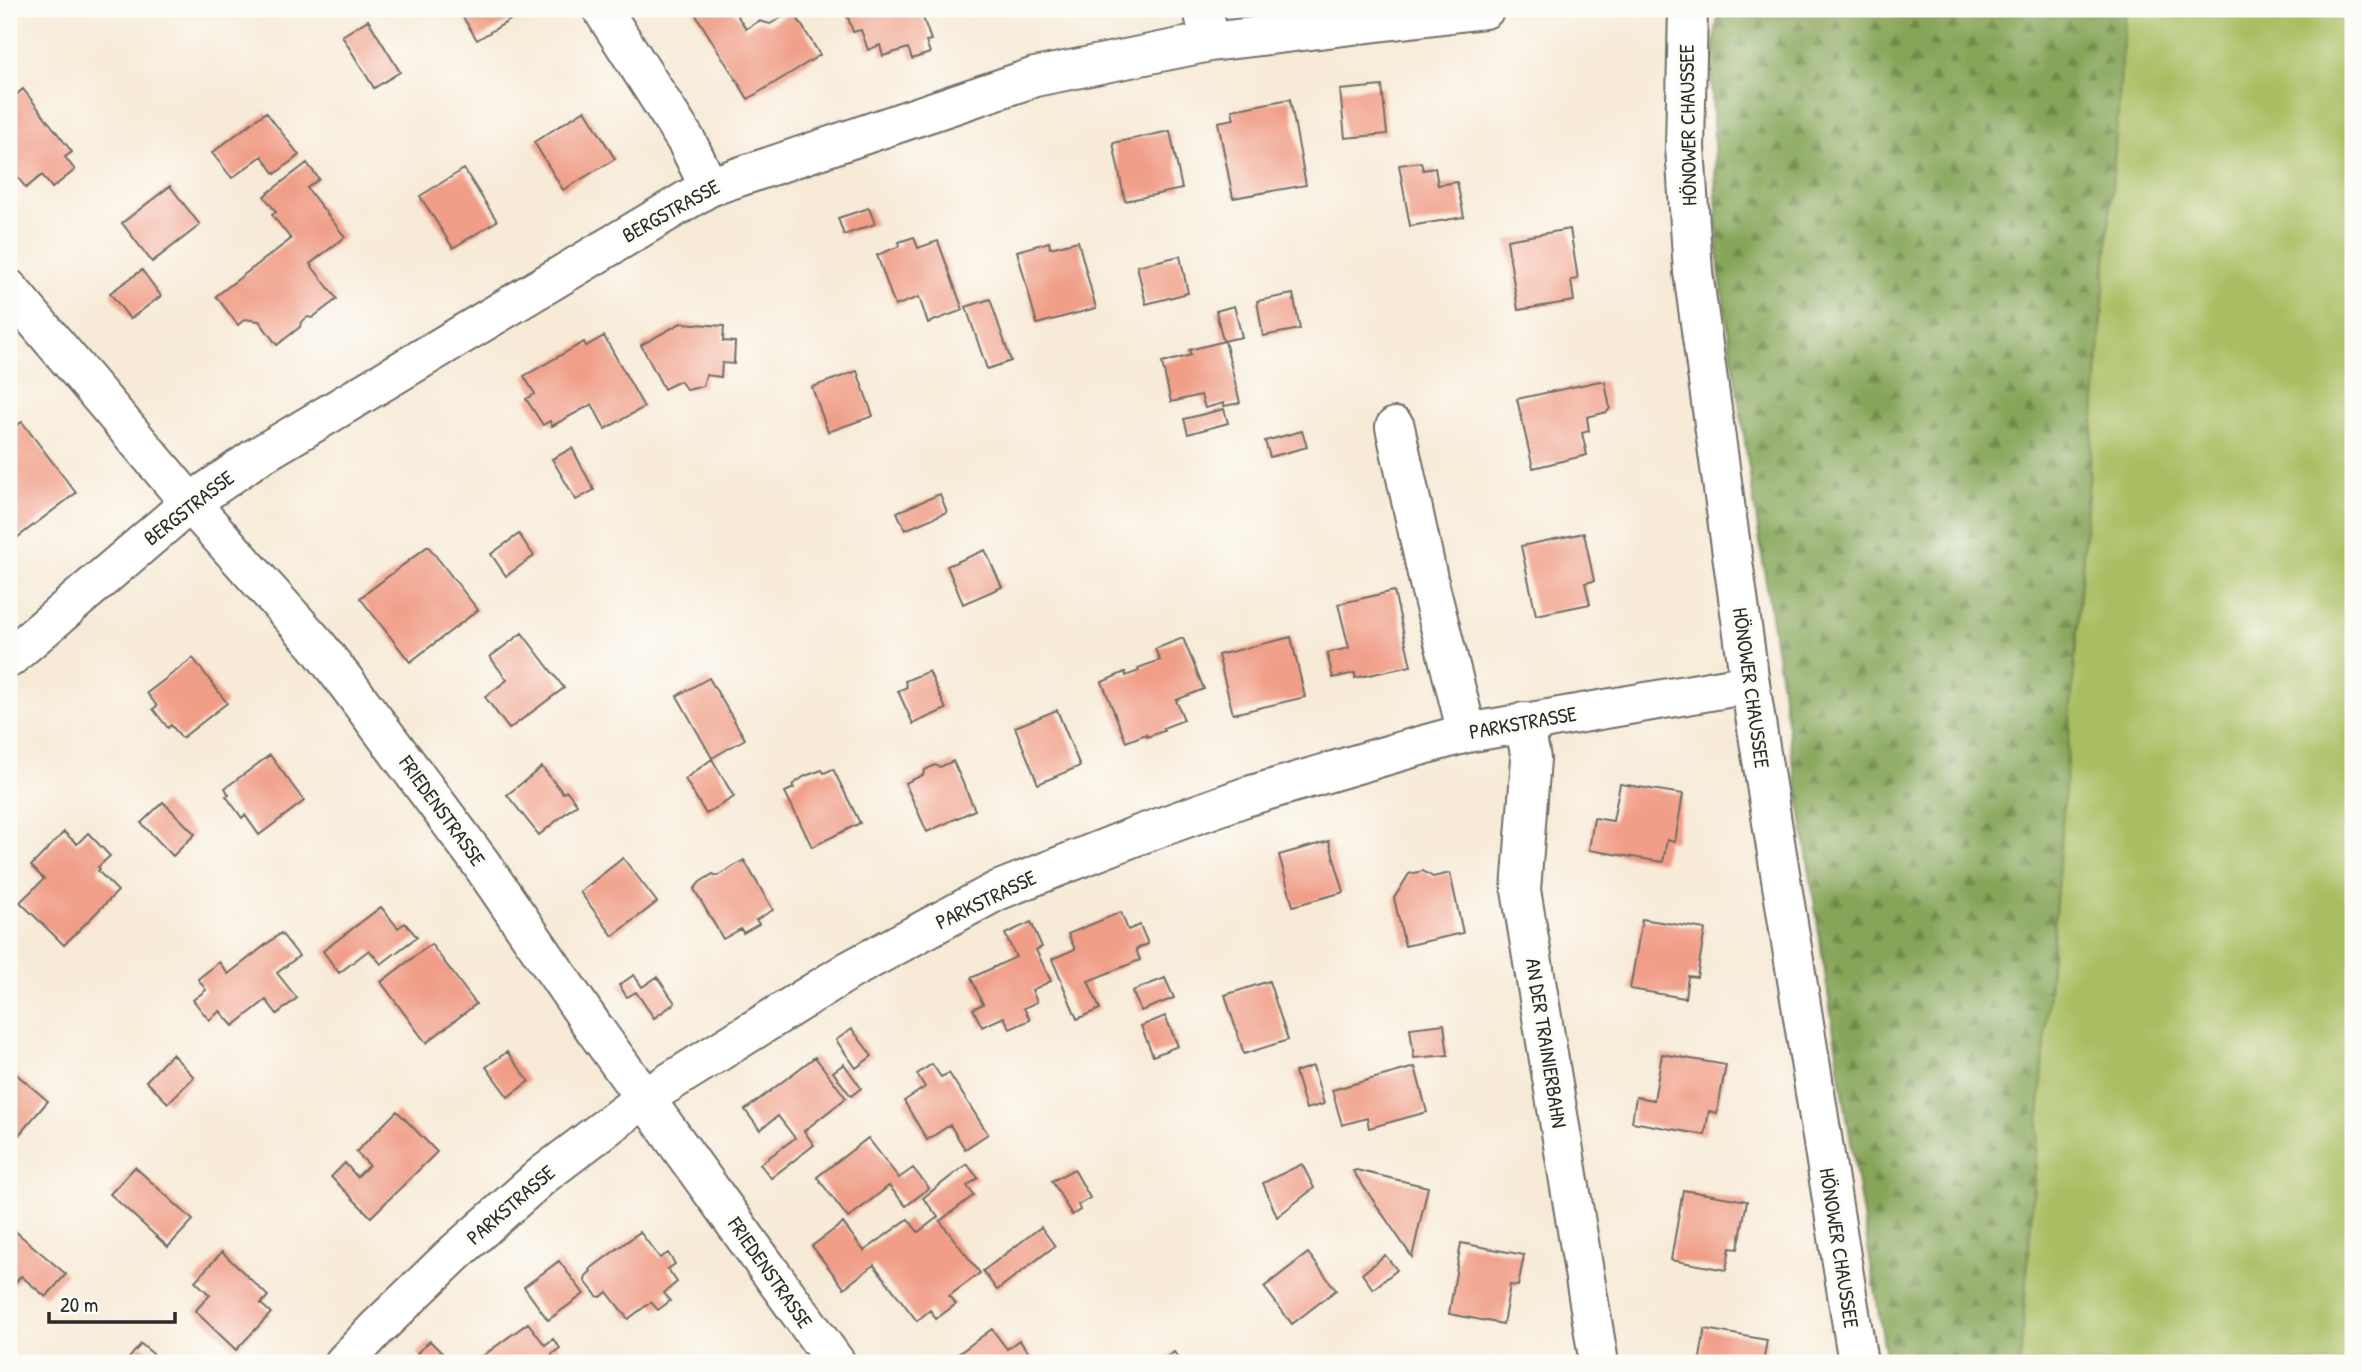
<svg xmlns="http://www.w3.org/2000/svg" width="2362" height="1372" viewBox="0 0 2362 1372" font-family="'Patrick Hand',sans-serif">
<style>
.forest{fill:url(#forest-firs);stroke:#586842;stroke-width:2}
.pitch{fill:#a9be62;stroke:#6a7446;stroke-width:2}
.building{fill:#f09e87}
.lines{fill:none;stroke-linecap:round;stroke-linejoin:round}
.minor-casing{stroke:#726e67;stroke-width:42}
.major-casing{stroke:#726e67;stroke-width:42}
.minor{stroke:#fff;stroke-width:38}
.major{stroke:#fff;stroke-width:38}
.labels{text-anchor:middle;stroke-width:6;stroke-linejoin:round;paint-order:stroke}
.street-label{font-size:21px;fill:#2b2b2b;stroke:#fdfcf7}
</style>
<defs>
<pattern id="forest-firs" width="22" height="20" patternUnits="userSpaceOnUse" patternTransform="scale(1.75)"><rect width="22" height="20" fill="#86a558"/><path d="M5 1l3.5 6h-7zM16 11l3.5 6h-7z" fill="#6e8749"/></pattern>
</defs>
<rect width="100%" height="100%" fill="#fdfcf7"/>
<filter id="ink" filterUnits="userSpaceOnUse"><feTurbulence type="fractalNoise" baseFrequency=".0143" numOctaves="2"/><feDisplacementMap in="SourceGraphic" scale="14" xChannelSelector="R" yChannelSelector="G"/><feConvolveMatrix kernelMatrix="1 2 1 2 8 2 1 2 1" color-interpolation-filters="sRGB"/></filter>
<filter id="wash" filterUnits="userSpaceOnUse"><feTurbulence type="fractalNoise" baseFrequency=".00686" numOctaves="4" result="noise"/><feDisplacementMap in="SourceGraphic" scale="28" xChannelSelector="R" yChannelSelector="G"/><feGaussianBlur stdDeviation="1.57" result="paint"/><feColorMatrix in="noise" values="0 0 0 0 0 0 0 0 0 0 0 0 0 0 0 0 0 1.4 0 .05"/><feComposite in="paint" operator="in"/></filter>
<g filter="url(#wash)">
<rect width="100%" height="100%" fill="#f7ead7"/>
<!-- forest -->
<path class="forest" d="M1719,9H2126L2020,1363H1887L1845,1106L1719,270L1711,64Z"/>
<!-- pitch -->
<path class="pitch" d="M2126,9H2353V1363H2020Z"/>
<g id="blocks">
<!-- building -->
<path class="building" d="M458,9H524L525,11L477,40Z
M700,9H733L746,29L759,21L770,24L793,11L820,55L748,99L694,12Z
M845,9H920L931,40L926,41L930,53L912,59L908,48L883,56L880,45L868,50L861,30L853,32Z
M368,20L400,72L374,88L342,36Z
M1382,86L1387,134L1345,138L1340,90Z
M23,89L72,152L65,157L75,170L52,188L42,175L26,188L9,166V101Z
M1290,99L1306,185L1233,198L1218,122L1234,119L1232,110Z
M585,110L615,159L563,190L534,142Z
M266,112L299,155L275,174L262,156L232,178L212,153Z
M1170,131L1182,189L1125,201L1113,143Z
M1421,162L1423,170L1435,168L1438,185L1457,182L1464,217L1410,226L1399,165Z
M307,163L319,179L307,188L345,237L310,264L337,299L312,318L308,317L301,322L300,327L277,345L259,321L245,319L238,325L216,296L291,239L272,215L276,212L264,196Z
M464,169L497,221L453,248L420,196Z
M170,186L200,225L152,262L122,223Z
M869,208L875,224L844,235L838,218Z
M1570,229L1578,279L1571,280L1574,301L1518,310L1507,240Z
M914,237L918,248L938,241L963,310L928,323L919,297L895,306L877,255L900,246L899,242Z
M1078,241L1096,308L1037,324L1017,251L1049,242L1050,248Z
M1180,256L1188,293L1146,304L1137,266Z
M142,270L161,296L130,319L110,293Z
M1293,294L1300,329L1263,336L1257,301Z
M990,299L1011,361L987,369L966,307Z
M1234,306L1242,337L1223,341L1216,311Z
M681,323L724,326L723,341L735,342L734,364L722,363L721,377L706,375L703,386L687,390L680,381L664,389L641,345Z
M604,336L644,407L605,429L592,404L552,426L550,421L543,425L526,399L535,394L524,376L584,342L586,346Z
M1225,341L1240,403L1224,406V403L1205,408L1201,395L1171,402L1162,363L1191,355L1189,350Z
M857,371L873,416L828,432L812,387Z
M1600,381L1605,382L1610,408L1607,412L1587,417L1589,431L1582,433L1587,455L1533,468L1517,399Z
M1224,409L1228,423L1188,434L1184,419Z
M22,422L76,493L14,540L9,533V429Z
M1302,431L1307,447L1270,457L1265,441Z
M572,448L594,490L576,500L552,459Z
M940,494L947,512L905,530L897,512Z
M1584,533L1594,581L1585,583L1590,604L1536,615L1521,546Z
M519,534L534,556L506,576L491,554Z
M428,546L478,610L410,662L360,598Z
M985,550L1002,587L963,604L947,566Z
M1394,591L1411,666L1355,678V673L1333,678L1327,653L1349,648L1338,604Z
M522,633L564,688L509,729L485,697L507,680L490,657Z
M1291,637L1305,697L1233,714L1218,655Z
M1183,638L1204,689L1176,700L1184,720L1163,728L1164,731L1147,737L1146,734L1126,742L1102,682L1125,672L1126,676L1139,671L1138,668L1160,660L1155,649Z
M193,658L227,703L182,738L171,725L168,728L153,709L157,706L147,693Z
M929,671L946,709L913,724L898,691L907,687L905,681Z
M709,678L745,739L712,758L677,696Z
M1057,710L1080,766L1038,784L1015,727Z
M270,755L304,801L259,835L245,815L242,818L226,796L229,795L225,788Z
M712,759L734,797L706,814L685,779Z
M953,761L975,810L927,832L905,783L923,775L925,770L935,765L940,767Z
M542,767L563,793L567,791L577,804L539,835L507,795Z
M833,769L860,823L812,847L785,792L794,788L792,785L805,776L822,770L824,773Z
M1620,784L1683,794L1675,842L1667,840L1663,862L1589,850L1594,818L1613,821Z
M163,802L195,834L173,856L141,823Z
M64,832L77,844L88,833L110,856L98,867L100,869L98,871L118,891L64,945L20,902L44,879L31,866Z
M1329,841L1344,892L1293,906L1279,855Z
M623,858L657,902L613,936L580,892Z
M744,860L773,910L756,920L759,924L743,933L741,929L723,939L694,889L700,882L713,874L717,876Z
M1423,871L1433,877L1450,873L1463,933L1405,946L1394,898L1409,874Z
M381,907L398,928L405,923L417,937L381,964L369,950L339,973L323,951Z
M1121,912L1128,930L1140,925L1148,944L1136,949L1140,960L1088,981L1100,1009L1077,1019L1052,959L1075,949L1068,934Z
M1642,919L1705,929L1697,977L1688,976L1685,998L1630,989Z
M1031,922L1042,947L1036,950L1051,981L1032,990L1037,1002L1024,1008L1030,1020L1010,1029L1004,1017L982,1027L973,1009L983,1004L971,978L1016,957L1005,934Z
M281,933L299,956L277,973L297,998L277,1014L266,1000L233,1026L220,1011L209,1020L193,1000L206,990L198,979L219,962L228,974Z
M431,944L476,1004L426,1043L381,982Z
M634,975L642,987L657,977L675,1003L654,1018L636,992L627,997L619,985Z
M1165,978L1174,998L1141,1011L1132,991Z
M1269,981L1288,1040L1244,1054L1225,995Z
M1165,1016L1178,1046L1153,1056L1141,1026Z
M1444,1024L1448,1055L1414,1058L1410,1028Z
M852,1029L872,1056L856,1068L836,1040Z
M507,1052L529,1081L508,1097L486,1067Z
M172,1054L194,1077L168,1103L146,1081Z
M1662,1054L1726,1065L1717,1113L1709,1111L1705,1135L1632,1122L1636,1097L1654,1100Z
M815,1057L846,1098L804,1131L814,1145L771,1178L760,1164L795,1138L778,1116L760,1130L745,1110Z
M844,1064L861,1088L851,1096L833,1072Z
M932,1064L941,1077L949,1073L988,1134L965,1149L950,1125L927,1140L904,1101L925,1087L917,1074Z
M1313,1066L1324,1104L1306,1109L1295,1072Z
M1415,1067L1427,1112L1369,1128L1367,1118L1342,1125L1332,1090Z
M9,1068L48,1101L17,1137L9,1129Z
M397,1111L437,1152L371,1217L331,1177L345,1163L357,1177L369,1165L356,1152Z
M868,1138L899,1178L913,1168L929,1188L906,1206L889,1186L848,1218L817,1177Z
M967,1164L978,1178L967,1186L974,1195L940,1221L980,1273L949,1296L956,1304L936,1319L930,1310L917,1321L874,1265L844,1288L812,1246L843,1223L864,1251L908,1219L918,1232L938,1217L923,1198Z
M1302,1164L1314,1188L1277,1217L1263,1183Z
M135,1167L193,1220L168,1247L110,1194Z
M1074,1169L1090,1198L1078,1205L1080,1210L1072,1215L1052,1181Z
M1356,1170L1428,1187L1412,1257L1353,1171Z
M1683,1190L1747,1201L1738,1249L1730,1248L1726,1270L1671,1260Z
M9,1226L66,1274L46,1297L21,1276L9,1290Z
M1041,1227L1055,1246L997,1290L983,1271Z
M640,1232L660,1258L668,1253L675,1264L668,1269L677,1282L664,1293L670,1301L658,1310L651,1302L628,1319L607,1292L601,1297L597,1296L585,1281L586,1276L591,1271L590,1269Z
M1461,1243L1524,1255L1518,1286L1510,1285L1503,1324L1449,1314Z
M222,1252L268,1296L261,1304L271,1313L236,1350L195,1311L210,1295L195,1281Z
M1308,1253L1336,1290L1292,1324L1264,1287Z
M1385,1255L1397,1270L1373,1289L1362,1274Z
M559,1261L584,1294L548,1320L524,1287Z
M528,1323L545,1345L553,1339L560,1348L551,1355L558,1363H473Z
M992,1329L1007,1349L1019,1340L1037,1363H946Z
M1705,1329L1767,1340L1763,1363H1699Z
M430,1341L452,1363H427L417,1353Z
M141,1344L164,1363H125Z
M1174,1352L1182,1363H1159Z"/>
</g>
</g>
<g filter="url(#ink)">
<use href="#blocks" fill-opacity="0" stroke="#726e67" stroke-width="2"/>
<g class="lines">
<defs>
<path id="minor" d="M602,9L687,142L709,187
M1203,9L1210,42
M9,289L190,503L316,644L345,681L480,862L596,1031L836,1363
M1395,427L1429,583L1467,733
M9,658L190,503L255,458L709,187L1035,77L1210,42L1485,9
M1524,722L1531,759L1521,890L1599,1363
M344,1363L376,1329L455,1253L543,1175L646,1097L850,970L997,891L1136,836L1245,797L1398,752L1467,733L1750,684"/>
<path id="major" d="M1688,9L1685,147L1693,272L1750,684L1858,1363"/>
</defs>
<!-- minor casing -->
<use href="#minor" class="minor-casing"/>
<!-- major casing -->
<use href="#major" class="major-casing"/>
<!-- minor -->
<use href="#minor" class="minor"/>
<!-- major -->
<use href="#major" class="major"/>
</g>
</g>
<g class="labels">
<!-- street labels -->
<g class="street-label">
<text transform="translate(1688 125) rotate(-91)" y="7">HÖNOWER CHAUSSEE</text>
<text transform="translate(671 211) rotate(-29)" y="7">BERGSTRASSE</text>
<text transform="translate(189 508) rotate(-38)" y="7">BERGSTRASSE</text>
<text transform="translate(1751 688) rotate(82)" y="7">HÖNOWER CHAUSSEE</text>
<text transform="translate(1523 723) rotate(-10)" y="7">PARKSTRASSE</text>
<text transform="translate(442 811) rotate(54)" y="7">FRIEDENSTRASSE</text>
<text transform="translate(986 900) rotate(-26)" y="7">PARKSTRASSE</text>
<text transform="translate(1546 1043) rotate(81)" y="7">AN DER TRAINIERBAHN</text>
<text transform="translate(511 1205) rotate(-41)" y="7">PARKSTRASSE</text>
<text transform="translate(1839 1248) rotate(81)" y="7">HÖNOWER CHAUSSEE</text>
<text transform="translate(770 1273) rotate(55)" y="7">FRIEDENSTRASSE</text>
</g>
</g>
<!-- margin -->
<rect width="2362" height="1372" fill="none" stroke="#fdfcf7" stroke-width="35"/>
<!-- scale -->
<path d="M49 1312v10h126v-10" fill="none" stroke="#2b2b2b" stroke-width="3.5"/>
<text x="60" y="1312" font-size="21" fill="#2b2b2b" stroke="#fdfcf7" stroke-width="5" paint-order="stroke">20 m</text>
</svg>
